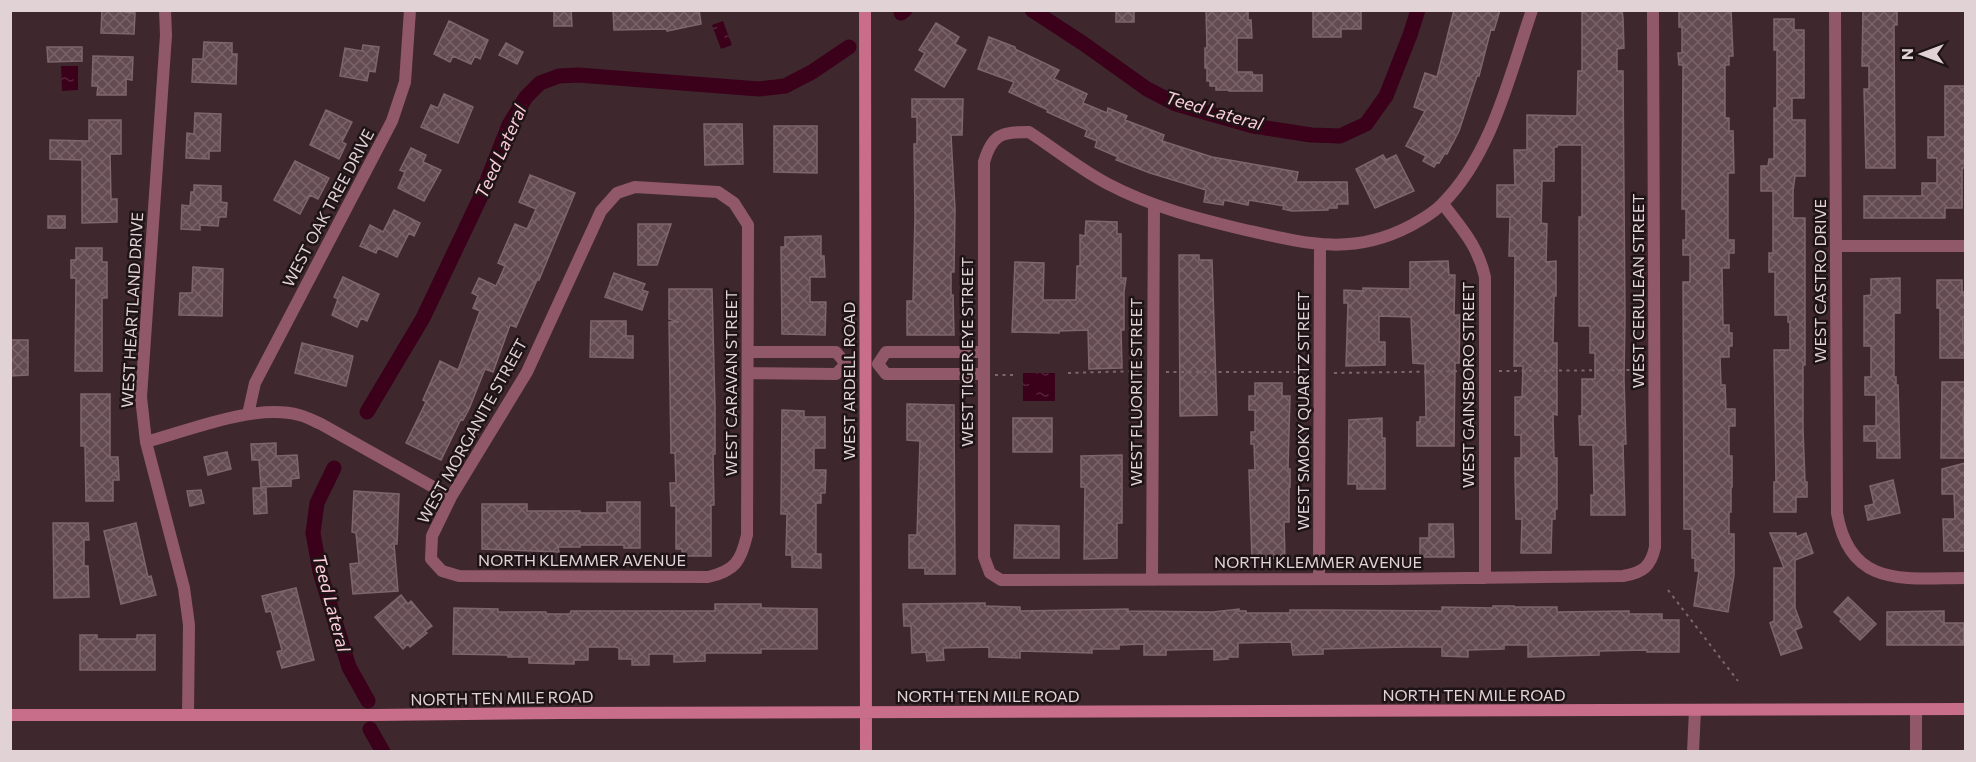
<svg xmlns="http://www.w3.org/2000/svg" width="1976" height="762" viewBox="0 0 1976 762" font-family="Commissioner,sans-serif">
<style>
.water{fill:url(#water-ripples)}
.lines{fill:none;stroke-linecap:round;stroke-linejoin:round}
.canal{stroke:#3b001a;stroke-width:15}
.building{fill:url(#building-cross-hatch);stroke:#7f666c;stroke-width:1.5}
.path{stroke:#7b686d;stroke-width:2;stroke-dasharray:3 4.5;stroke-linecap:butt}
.street{stroke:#915869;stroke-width:12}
.secondary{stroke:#c86d8a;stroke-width:12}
.labels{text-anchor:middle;stroke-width:5;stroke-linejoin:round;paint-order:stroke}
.street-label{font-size:16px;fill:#e1d2d5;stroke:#1e1417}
.water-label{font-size:18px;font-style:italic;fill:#fdccd9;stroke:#1e1417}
</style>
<defs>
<pattern id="water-ripples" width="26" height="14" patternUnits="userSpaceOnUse" patternTransform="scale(1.5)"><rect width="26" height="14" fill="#3b001a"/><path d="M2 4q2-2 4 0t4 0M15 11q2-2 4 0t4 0" fill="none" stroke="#57243a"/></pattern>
<pattern id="building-cross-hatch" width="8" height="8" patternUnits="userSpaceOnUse" patternTransform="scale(1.5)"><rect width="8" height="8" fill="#644b52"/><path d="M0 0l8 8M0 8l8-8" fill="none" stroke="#7a646a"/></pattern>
</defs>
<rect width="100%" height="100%" fill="#3e282e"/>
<!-- water -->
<path class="water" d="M723,21L732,45L721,49L712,25Z
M61,66H78V90L62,91Z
M1023,373H1055V401H1023Z"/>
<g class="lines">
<!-- canal -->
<path class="canal" d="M1032,10L1084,44L1147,89L1176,104L1253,126L1311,135L1340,136L1366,124L1386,96L1410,35L1418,10
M901,13L905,10
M367,412L423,318L481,196L509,125L526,97L540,83L559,76L578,75L759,89L785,86L812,72L849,47
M334,468L317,503L313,533L320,572L349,667L368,701
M370,729L383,752"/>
</g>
<!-- building -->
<path class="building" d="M102,10H125V12L135,13L134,34L101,33Z
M554,10H571L572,26H554Z
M613,10H699L701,24L667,31V29L614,30Z
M1116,10H1134V22H1116Z
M1206,10H1248V20H1251L1252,38H1237V72H1252L1253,75H1262V91H1229V90H1216V86H1210V81H1207V68H1205V48H1207Z
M1313,10H1361V29H1341V37H1313Z
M1454,10H1500L1494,30L1491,29L1479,76H1477L1459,131L1447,154L1445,153L1439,163L1437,162L1434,167L1423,161L1426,156L1406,146L1425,111L1414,107L1425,73L1437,77Z
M1582,10H1622L1623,18L1624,48L1617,49V71H1623L1625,315L1624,379L1626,444H1623L1625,515H1591V495H1594L1593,445H1580L1579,416H1582V379H1595V353H1590V326H1579V217H1582V145H1557V147H1554V181H1542L1541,223L1547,224L1546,262L1556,261V296H1554L1553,343H1557V415L1553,414L1554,458H1557V509H1555V519H1552L1551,553H1521L1522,519H1516L1515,475V458H1521V435H1515V397H1522L1523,366H1514L1515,256H1509L1510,217H1497V185H1515L1514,150H1527V115L1577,116L1578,71H1582Z
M1679,10H1731L1733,56H1729V65H1725V118H1729V131H1733L1734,173H1728V240H1734V253H1729V268H1722L1723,325H1729V333H1732V346H1729V357H1720L1721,385H1725L1726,409H1735V426H1729V456H1732V487H1731V512H1729V534H1734V575L1728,612L1694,606L1699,571H1695V558H1692V529H1684L1683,282H1690V255H1683V240H1686V209H1682L1683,65H1679L1678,53H1682V27H1679Z
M1863,10H1897V25H1894L1895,168H1866L1864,89H1869V66H1862Z
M1774,19H1794V30H1804V98H1792V120H1805V176H1795L1793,191V218H1805V365H1803V429L1805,482H1807V497H1796V512H1774V482H1776L1774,350H1790V322H1788V315H1775V272H1769V253H1773V191H1761V166H1768L1769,159H1774V108H1777V50H1774Z
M449,21L488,40L480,59L475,56L471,64L453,56L450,62L434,54Z
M936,23L959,37L955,44L966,50L944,87L915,70L925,53L919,50Z
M989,37L1015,47V49L1059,70L1054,79L1087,94L1083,103L1107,113L1108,108L1127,116L1125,120L1164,135L1162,141L1212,157L1298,172L1296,182H1347L1348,204H1337V208H1328V210L1292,211L1283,209L1284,206L1249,200L1248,205L1224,200L1223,205L1204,202L1206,190L1150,173L1116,160L1118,157L1095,147L1097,141L1085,136L1087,130L1047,112L1048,110L1009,92L1014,82L978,69Z
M204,42L232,43V54H237L236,84L192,82L193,59H203Z
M506,43L523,52L517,64L499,55Z
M363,45L379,47L375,72L369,71L367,81L340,76L345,48L362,51Z
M47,47H82V61L48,62Z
M93,56L133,57L132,80L126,79V95H97L98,86H92Z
M1945,86H1965V168H1962V208H1945V218H1864V196H1922V183H1937V158H1928V137H1945Z
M444,94L473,107L458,143L421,127L431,105L438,108Z
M912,99H963L962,135H951L955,209L954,272H951V295H953L954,335H907V301H913L915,216L914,144H917V117H912Z
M326,110L352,122L342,142L346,144L339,159L310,145Z
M195,113L221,114L220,151H209V159L186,158L187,133L194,134Z
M89,120H121V154H110L111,199H117V222L82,223V160L50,159V140L89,141Z
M704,124H742L743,164L705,165Z
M774,126H817V173L774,172Z
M411,148L426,155L423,162L441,170L424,201L398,188L405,172L400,170Z
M1383,155L1386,160L1396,155L1414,191L1375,208L1356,169Z
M295,161L329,178L318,199L310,195L300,214L274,200Z
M530,175L575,193L539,280H537L516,327L510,325L493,372L485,369L469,409L463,420L461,419L441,460L406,443L426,402L423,400L440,361L458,370L480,311L473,308L478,296L472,293L479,278L496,286L505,266L498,263L515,224L527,229L536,209L519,202Z
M194,185L221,186V202L227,203L226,217H219L218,226L200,225V230L181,229L182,205L190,206L191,192H194Z
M394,210L420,223L414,236L409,233L397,257L378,248L376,253L360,246L370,225L383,232Z
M48,216H65V228H48Z
M1086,221L1117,222V234H1121V278H1126L1124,292V330H1121L1122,368L1089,369L1088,330L1059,331V333L1012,332L1015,262L1044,263L1043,300H1076L1077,266H1080V235L1085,236Z
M638,224H671L657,265H638Z
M821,236V256H824L825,277H810V302H826L825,335L782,334L781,247H785V237Z
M76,248H102V262H107V298H102V371H75L76,278H71V260H76Z
M1179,255H1199V260H1212L1217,415L1180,416Z
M1448,261L1449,275H1455L1454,315H1460L1459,363H1455L1454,446H1417V422H1420V417H1426L1425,364L1413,363L1411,317L1379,316V342H1385V365L1346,366L1348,303H1344V290L1363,291V288L1410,289V262Z
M193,267L223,269L222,316L179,315L180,293H192Z
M614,273L645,284L642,290L648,292L642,310L605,297Z
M343,277L379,294L367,321L361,318L357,327L332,315L338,299L334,297Z
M1900,278V313H1894V377H1896V385H1898L1900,458H1877V441H1864V426H1876V395H1865V377H1871V346H1864V296L1871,295V279Z
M1937,280H1962V292H1965V317H1963V342H1965V358H1940V308H1937Z
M669,289H712L715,407V454H713L714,505H711V556H682V549H676V506H671L670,483H676L675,453H671L669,322H679L669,319Z
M591,321H626V336H633V358L590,357Z
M10,340H28V375L10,376Z
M302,343L353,356L346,386L295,373Z
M1942,382H1965V401L1963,411L1965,458H1941Z
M1255,383H1282V396H1290L1288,469H1290V487H1289V522H1284L1285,558L1252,559L1249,470H1255L1254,444H1251V432H1255V410H1249V396H1255Z
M81,394H110V457H118L119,480H113V501H86L85,446H81Z
M907,404L954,405L955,574H925V568H909V535H917L920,441L907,440Z
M782,410L804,411V417H825V448H814V470H826L825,493H821V503H816V554H821V568L792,567V555H786L787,514H781Z
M1013,418H1052V452H1013Z
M1382,418V438H1385V489H1357V484H1348L1349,420Z
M276,443V456L297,455L299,478L291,479V486L261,487L259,460H252L251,444Z
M227,452L231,469L208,475L204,457Z
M1122,455V523H1117V558L1084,559L1085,487H1081V456Z
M1965,463V551H1944L1943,519H1955L1954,494H1942V469Z
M1893,480L1900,513L1868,520L1865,506L1874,504L1870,486Z
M253,488H266L267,513L254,514Z
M201,490L204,503L190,506L187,491Z
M354,491L399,494L397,544H394L398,591L353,594L350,564L359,563L356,533L352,532Z
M607,502H640V548H624V545H580V547H558L559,552L482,549V504H527V511H580V513H607Z
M53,523H88L89,540H84V566H88L89,597L54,598Z
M136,523L148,577L151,576L156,595L121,604L104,531Z
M1429,524H1453L1454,557H1420V538H1429Z
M1015,525L1059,526V558H1014Z
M1770,533H1796V537L1806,533L1813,553L1795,560V608L1802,627L1795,630L1802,648L1781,655L1770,623L1774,621V568H1784Z
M296,588L314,660L282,668L277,652L282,650L271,611L266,612L262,596Z
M401,595L408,604L411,601L432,626L425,631L427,633L410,647L408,644L403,649L375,617Z
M1848,597L1876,624L1860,640L1840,621L1842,619L1834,612Z
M985,603V606L1020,607V611L1128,609V611L1213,612L1239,609V611H1246V613H1290V610H1322L1442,611V607L1493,608V606H1514V607H1557V612L1629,611V614H1662V620H1679V652H1647V650L1599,651V655L1528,657V645H1504V649L1468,650V657L1442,656V647H1406L1323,649V654L1293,655L1291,642L1238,643V657H1228V659L1214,660V649L1166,650V655H1144V644L1119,645V649H1092V653L1020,651V658L989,657V647L943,648L944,660L927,661L926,652L912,653L911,626H904L903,604Z
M715,604H761V608L817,609V649H761V653H705V661L674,662V654H649V665H632V659H619V648L615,647H588V660H574V664L529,663V657H508L507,655L453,654L454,608L498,609V612H546V614H570L571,611H715Z
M1944,611V623H1964V645H1887V612Z
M80,635H97V639H137V635H155V670H80Z"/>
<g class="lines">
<!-- path -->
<path class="path" d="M1499,371L1640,370
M1166,372H1307
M1068,373L1139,371
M1334,373L1472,371
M995,375H1014
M1668,590L1738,681"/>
<!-- street -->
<path class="street" d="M165,10L166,35L141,397L146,442L184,588L189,625L188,715
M1532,10C1510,74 1492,154 1443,203C1434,213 1421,220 1410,226C1349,258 1300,242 1237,228C1192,217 1150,206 1108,184C1081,170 1055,149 1029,132C1000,132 992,135 984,162V557L990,573L1001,580L1385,579L1623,576C1643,573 1651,566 1655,547L1653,10
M1835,10L1837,513C1850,589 1905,578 1966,578
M635,187L718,192L734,203L748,225L747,535C741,561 735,571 708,577L459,576L442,571L431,559L432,536L451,497L527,372L601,211L617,193Z
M1443,204C1462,229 1478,246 1485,277V578
M1836,246H1966
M748,352H836L846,364L836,374L748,373
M983,352H886L878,364L886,374H983
M248,414L255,383L392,121L405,82L410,10
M146,442C190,430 256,403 299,415C307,417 314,421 321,424L451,497
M1319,578L1320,245
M1152,580L1154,205
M1916,710V752
M1693,752L1695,710"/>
<!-- secondary -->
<path class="secondary" d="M865,10L866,752
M10,715H376L562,713L1966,709"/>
</g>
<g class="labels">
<!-- street labels -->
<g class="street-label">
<text transform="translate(328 208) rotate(-62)" y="6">WEST OAK TREE DRIVE</text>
<text transform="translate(1820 281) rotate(-90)" y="6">WEST CASTRO DRIVE</text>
<text transform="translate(1638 291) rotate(-90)" y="6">WEST CERULEAN STREET</text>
<text transform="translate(132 310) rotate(-87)" y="6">WEST HEARTLAND DRIVE</text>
<text transform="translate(967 352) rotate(-90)" y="6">WEST TIGER EYE STREET</text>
<text transform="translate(849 381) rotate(-90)" y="6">WEST ARDELL ROAD</text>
<text transform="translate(731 383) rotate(-90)" y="6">WEST CARAVAN STREET</text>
<text transform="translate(1468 385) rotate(-90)" y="6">WEST GAINSBORO STREET</text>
<text transform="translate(1136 392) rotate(-90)" y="6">WEST FLUORITE STREET</text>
<text transform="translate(1303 411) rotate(-90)" y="6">WEST SMOKY QUARTZ STREET</text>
<text transform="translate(472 431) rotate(-61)" y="6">WEST MORGANITE STREET</text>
<text x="582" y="566">NORTH KLEMMER AVENUE</text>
<text x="1318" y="568">NORTH KLEMMER AVENUE</text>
<text x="1474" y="701">NORTH TEN MILE ROAD</text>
<text x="988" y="702">NORTH TEN MILE ROAD</text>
<text transform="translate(502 698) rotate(-1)" y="6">NORTH TEN MILE ROAD</text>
</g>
<!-- water labels -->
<g class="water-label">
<text transform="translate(1214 111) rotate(16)" y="6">Teed Lateral</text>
<text transform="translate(501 152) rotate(-66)" y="6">Teed Lateral</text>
<text transform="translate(331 603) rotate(75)" y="6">Teed Lateral</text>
</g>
</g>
<!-- border -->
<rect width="1976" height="762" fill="none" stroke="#e1d2d5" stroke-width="24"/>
<!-- north arrow -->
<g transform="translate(1922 54) rotate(270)" stroke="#1e1417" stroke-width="4.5" paint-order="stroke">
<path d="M0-4.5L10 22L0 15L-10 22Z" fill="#e1d2d5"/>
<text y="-9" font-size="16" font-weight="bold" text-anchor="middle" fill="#e1d2d5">N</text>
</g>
</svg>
